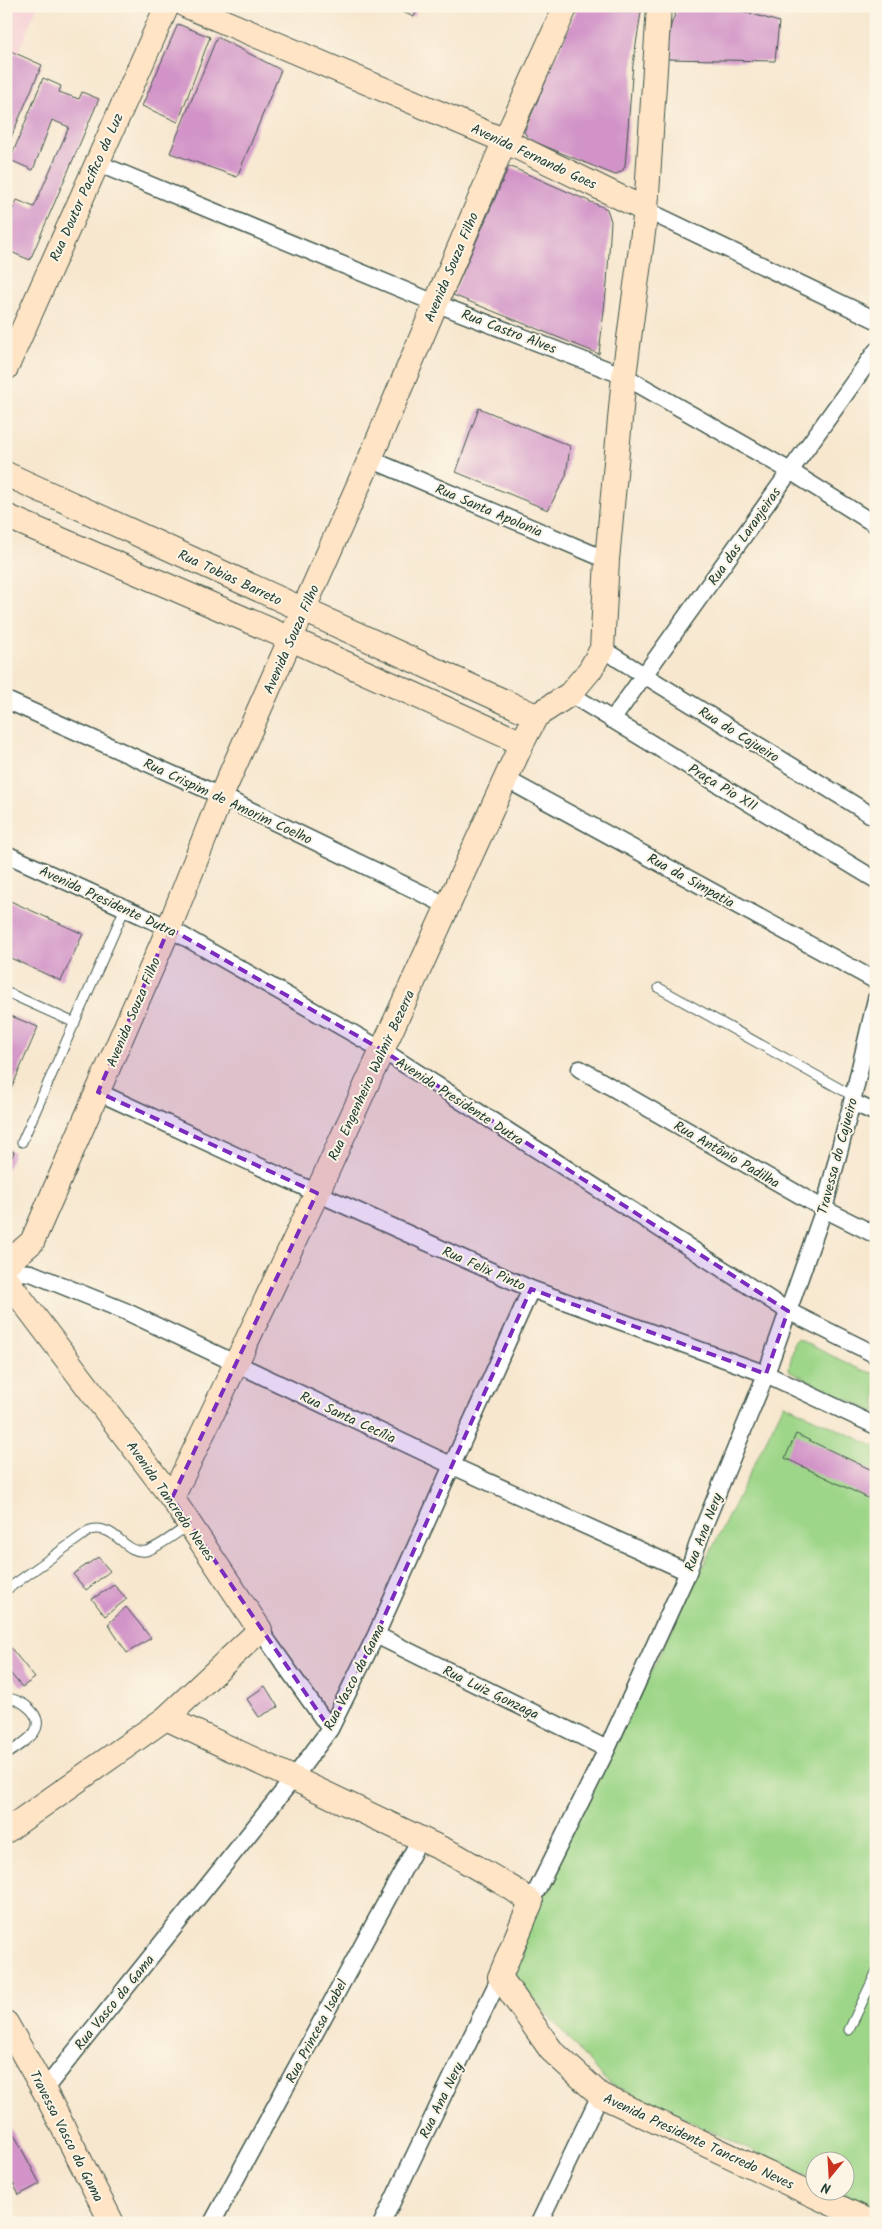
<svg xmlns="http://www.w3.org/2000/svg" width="882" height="2229" viewBox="0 0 882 2229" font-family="Kalam,sans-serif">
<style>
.built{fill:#f6cfd6}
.green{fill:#9dd688;stroke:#5e8a5e}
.building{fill:#d294c8}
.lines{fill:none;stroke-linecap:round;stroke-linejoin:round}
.lane-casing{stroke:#3f564b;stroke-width:11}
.street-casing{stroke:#3f564b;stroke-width:19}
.secondary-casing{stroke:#3f564b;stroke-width:26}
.lane{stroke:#fff;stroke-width:9}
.street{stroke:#fff;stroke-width:16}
.secondary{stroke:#ffe4c6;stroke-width:24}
.marked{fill:#7b2cbf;fill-opacity:0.2;stroke:#7b2cbf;stroke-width:4;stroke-dasharray:10 6;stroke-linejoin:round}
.labels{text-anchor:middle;stroke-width:4;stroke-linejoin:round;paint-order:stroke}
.street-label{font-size:14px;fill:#1f3d34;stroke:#fcf5e5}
</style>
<rect width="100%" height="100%" fill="#fcf5e5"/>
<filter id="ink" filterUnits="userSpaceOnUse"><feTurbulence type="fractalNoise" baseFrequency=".02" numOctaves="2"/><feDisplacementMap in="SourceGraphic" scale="10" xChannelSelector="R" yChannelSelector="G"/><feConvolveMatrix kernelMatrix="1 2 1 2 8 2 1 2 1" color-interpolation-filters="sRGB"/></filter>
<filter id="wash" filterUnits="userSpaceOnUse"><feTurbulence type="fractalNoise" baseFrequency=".0096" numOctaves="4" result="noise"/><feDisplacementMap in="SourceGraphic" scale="20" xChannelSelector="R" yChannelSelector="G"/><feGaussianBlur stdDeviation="1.12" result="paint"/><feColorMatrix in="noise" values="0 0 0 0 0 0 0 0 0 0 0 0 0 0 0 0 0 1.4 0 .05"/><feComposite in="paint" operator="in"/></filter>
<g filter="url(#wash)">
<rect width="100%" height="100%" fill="#f7e7cf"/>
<!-- built -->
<path class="built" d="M6,6H37L18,54L6,49Z"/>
<!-- green -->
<path class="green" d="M798,1339L859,1369L876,1374V1413L790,1371L789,1368L795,1341Z
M784,1404L876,1447V2209L838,2192H844V2162H814V2180L607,2082L505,1966Z"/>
<g id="blocks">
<!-- building -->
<path class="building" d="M389,6H419L414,17Z
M578,6H642L633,64L625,166L623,170L615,175L530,140L524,132Z
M678,6H726L779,22L775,61L666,59L671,25Z
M178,24L210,37L178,122L142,106Z
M217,37L281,70L237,177L170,153Z
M6,49L42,65L6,149V82L11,72L6,70Z
M43,78L61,86L59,92L79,99L82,92L99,99L30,260L6,250V223L17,200L34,207L69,127L52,120L33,170L10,160Z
M509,166L607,209L611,221L607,284L599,354L453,295Z
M479,408L570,446L566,476L548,510L456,472Z
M6,899L83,934L61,981L6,956Z
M6,1014L38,1027L6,1101Z
M6,1148L14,1152L6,1171Z
M796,1434L876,1472V1493L872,1500L785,1458Z
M98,1557L110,1571L86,1590L73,1574Z
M114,1585L127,1599L105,1616L92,1599Z
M126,1607L151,1638L127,1653L108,1624Z
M6,1642L35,1678L22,1687L6,1668Z
M265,1686L278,1707L259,1717L247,1699Z
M6,2119L40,2184L19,2195L8,2174L6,2175Z"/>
</g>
</g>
<g filter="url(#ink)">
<use href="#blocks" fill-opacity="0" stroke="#3f564b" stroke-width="1"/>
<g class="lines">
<defs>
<path id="lane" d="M659,988L853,1096
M6,992L75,1023
M22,1142L125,908
M6,1590L90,1530C116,1523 124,1555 146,1551C158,1548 178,1532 189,1525
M6,1698C16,1699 23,1702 30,1709C51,1730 22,1743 6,1755
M849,2030L876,1973"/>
<path id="street" d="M97,163L435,303L624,376L790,471L876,525
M646,210L876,320
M370,459L607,560
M602,649L876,818
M570,694L876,880
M6,700L221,796L448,906
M612,720L876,351
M506,779L876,981
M6,854L169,928L382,1050L788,1311L876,1355
M580,1069L824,1209L876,1235
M98,1092L317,1193L531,1289L766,1374L876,1426
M852,1102L876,1113
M6,1271L31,1273L125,1311L453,1466L688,1572
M260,1630L330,1729
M376,1635L607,1749
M531,1902L607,1749L688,1572L704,1526L766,1374L824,1209L852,1102L876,999
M44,2090L293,1779L330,1729L376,1635L531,1289
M212,2223L420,1839
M382,2223L500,1977
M539,2223L600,2095"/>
<path id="secondary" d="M187,6L505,141L646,210
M6,368L167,6
M6,474L536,716
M6,516L291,639L522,743
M6,1264L32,1242L169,928L221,796L370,459L499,154L566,6
M6,1279L172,1498L260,1630L166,1718L6,1831
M172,1498L317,1193L522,743L536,716L570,694L590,670L602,649L607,560L624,376L646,210L659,6
M166,1718L457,1856L513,1889L531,1902L500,1977L551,2050L600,2095L873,2223
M6,2023L44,2090L112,2223"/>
</defs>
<!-- lane casing -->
<use href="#lane" class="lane-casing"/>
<!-- street casing -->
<use href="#street" class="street-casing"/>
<!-- secondary casing -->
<use href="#secondary" class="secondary-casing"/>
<!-- lane -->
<use href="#lane" class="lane"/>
<!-- street -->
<use href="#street" class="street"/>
<!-- secondary -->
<use href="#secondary" class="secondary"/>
</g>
</g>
<!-- marked area -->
<path class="marked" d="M169,928L382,1050L788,1311L766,1374L531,1289L376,1635L330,1729L172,1498L317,1193L98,1092Z"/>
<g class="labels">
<!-- street labels -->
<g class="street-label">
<text transform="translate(534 156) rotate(25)" y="5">Avenida Fernando Goes</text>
<text transform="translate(86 187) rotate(-66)" y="5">Rua Doutor Pacífico da Luz</text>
<text transform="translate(451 267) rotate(-67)" y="5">Avenida Souza Filho</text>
<text transform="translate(509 331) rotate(21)" y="5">Rua Castro Alves</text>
<text transform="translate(489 510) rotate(23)" y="5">Rua Santa Apolonia</text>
<text transform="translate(744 536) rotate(-55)" y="5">Rua das Laranjeiras</text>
<text transform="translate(230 577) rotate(25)" y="5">Rua Tobias Barreto</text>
<text transform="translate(291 639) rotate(-66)" y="5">Avenida Souza Filho</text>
<text transform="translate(739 734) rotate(32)" y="5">Rua do Cajueiro</text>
<text transform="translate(723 787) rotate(31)" y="5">Praça Pio XII</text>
<text transform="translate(228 801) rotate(25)" y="5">Rua Crispim de Amorim Coelho</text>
<text transform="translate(691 880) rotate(29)" y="5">Rua da Simpatia</text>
<text transform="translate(108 901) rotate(25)" y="5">Avenida Presidente Dutra</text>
<text transform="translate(133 1012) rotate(-67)" y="5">Avenida Souza Filho</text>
<text transform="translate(371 1075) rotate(-65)" y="5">Rua Engenheiro Walmir Bezerra</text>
<text transform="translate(460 1101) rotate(33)" y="5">Avenida Presidente Dutra</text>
<text transform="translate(727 1154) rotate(30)" y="5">Rua Antônio Padilha</text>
<text transform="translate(837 1156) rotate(-75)" y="5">Travessa do Cajueiro</text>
<text transform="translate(484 1268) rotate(24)" y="5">Rua Felix Pinto</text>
<text transform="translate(348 1417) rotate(25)" y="5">Rua Santa Cecília</text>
<text transform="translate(171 1501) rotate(55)" y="5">Avenida Tancredo Neves</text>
<text transform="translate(703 1532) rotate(-69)" y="5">Rua Ana Nery</text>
<text transform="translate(354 1677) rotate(-63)" y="5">Rua Vasco da Gama</text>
<text transform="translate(491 1692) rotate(26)" y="5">Rua Luiz Gonzaga</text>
<text transform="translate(114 2002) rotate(-51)" y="5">Rua Vasco da Gama</text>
<text transform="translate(316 2031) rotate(-62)" y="5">Rua Princesa Isabel</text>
<text transform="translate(441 2100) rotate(-64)" y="5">Rua Ana Nery</text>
<text transform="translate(67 2136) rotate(63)" y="5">Travessa Vasco da Gama</text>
<text transform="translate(699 2141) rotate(25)" y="5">Avenida Presidente Tancredo Neves</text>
</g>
</g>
<!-- margin -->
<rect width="882" height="2229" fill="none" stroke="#fcf5e5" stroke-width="25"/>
<!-- north arrow -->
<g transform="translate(830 2176) rotate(198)"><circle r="24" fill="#fcf5e5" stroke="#a4ab9e"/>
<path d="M0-4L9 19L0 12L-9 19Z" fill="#c8321e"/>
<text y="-8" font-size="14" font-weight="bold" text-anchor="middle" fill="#1f3d34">N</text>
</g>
</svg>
